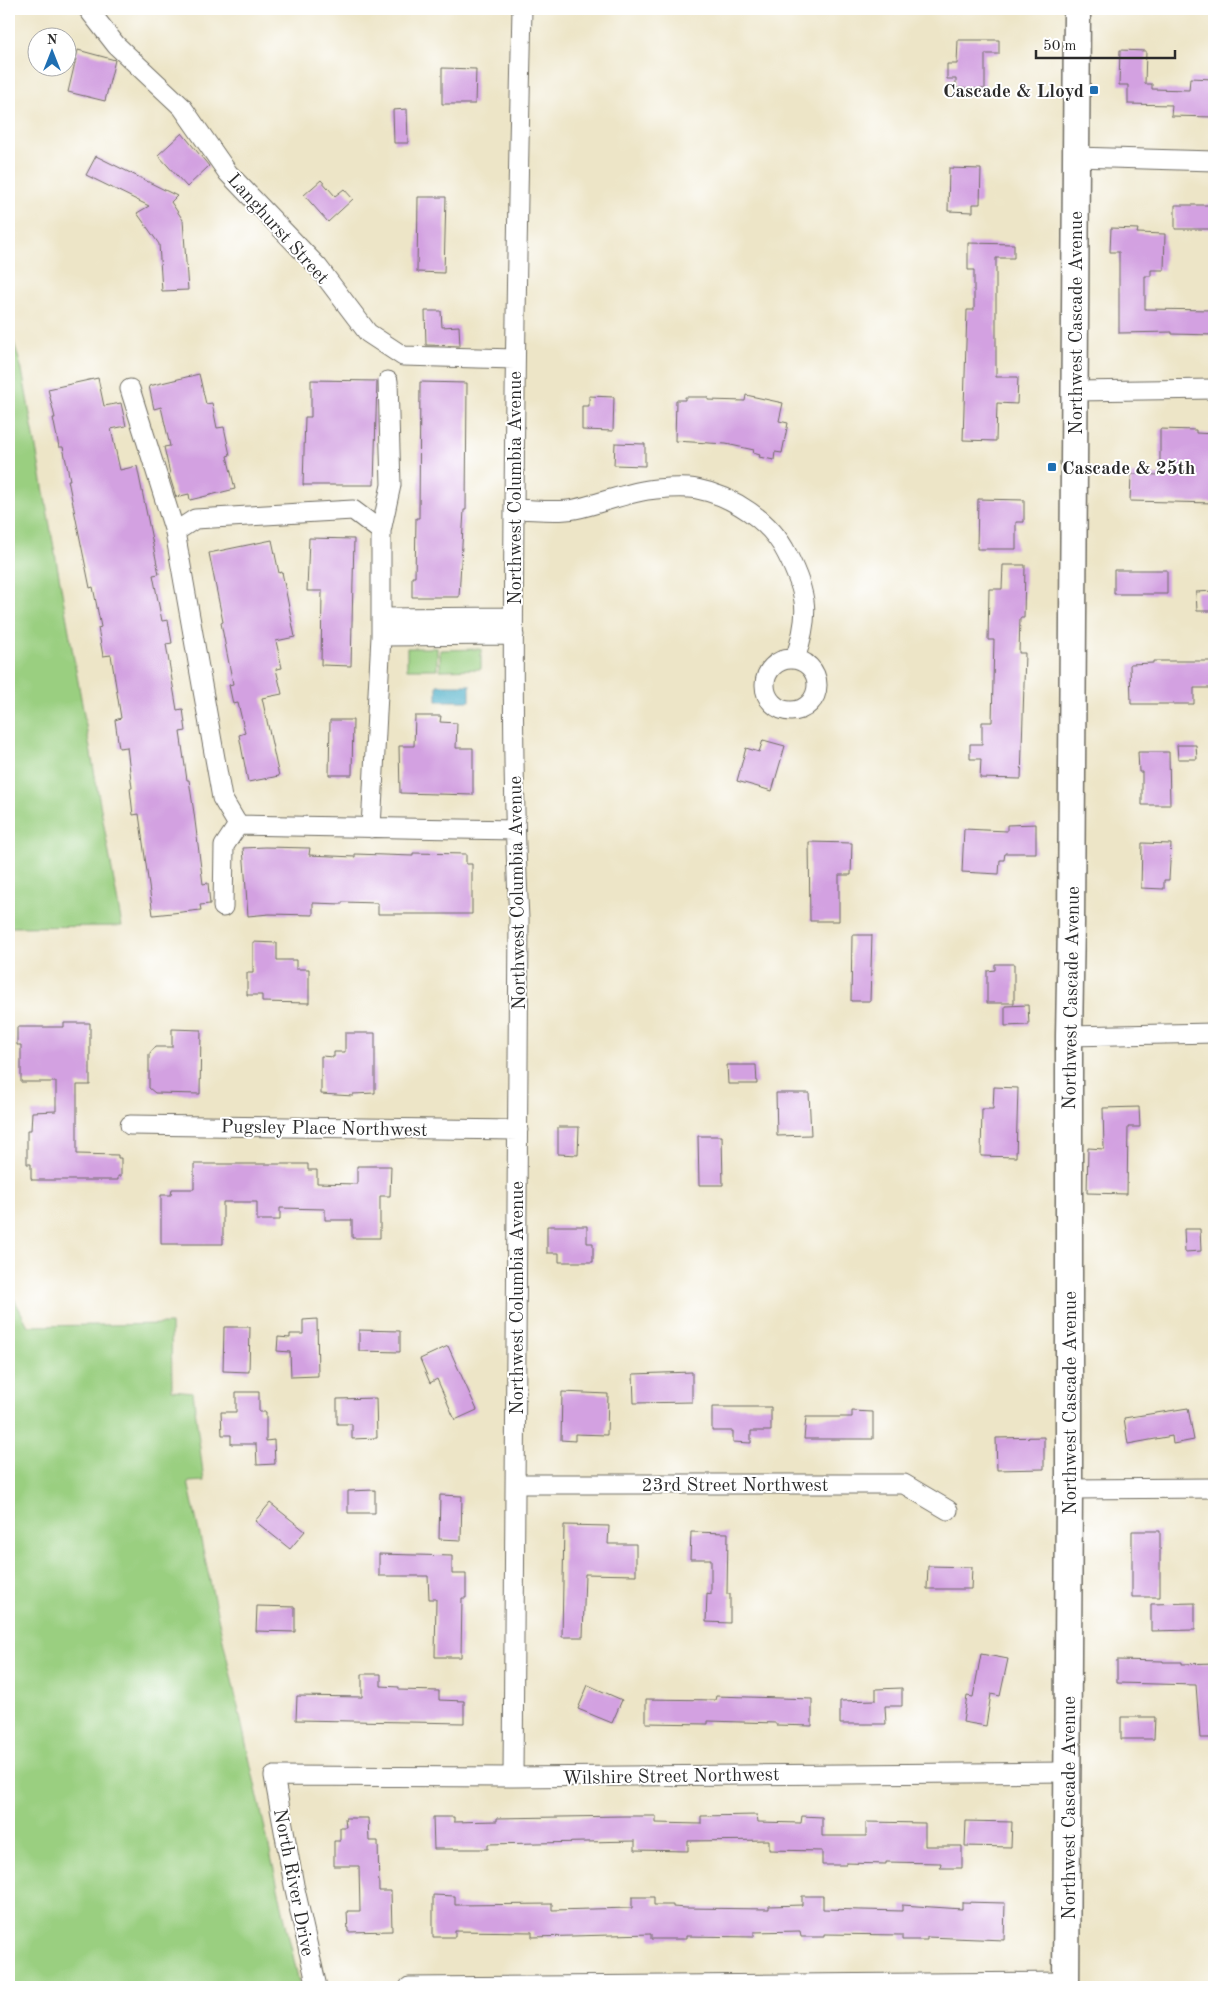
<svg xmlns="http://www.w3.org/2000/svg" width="1223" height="1996" viewBox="0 0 1223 1996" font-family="'Old Standard TT',serif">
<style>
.green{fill:#9acf80;stroke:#627d56}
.water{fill:#45abc5;stroke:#386b78}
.building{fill:#d3a1e1}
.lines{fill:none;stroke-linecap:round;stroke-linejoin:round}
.street-casing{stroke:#6f6c62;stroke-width:21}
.secondary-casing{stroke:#6f6c62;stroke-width:29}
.street{stroke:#fff;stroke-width:19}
.secondary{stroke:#fff;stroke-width:26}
.poi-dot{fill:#1f6fb2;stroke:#fff;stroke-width:2}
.labels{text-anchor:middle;stroke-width:4;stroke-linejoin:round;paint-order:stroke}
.poi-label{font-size:19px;font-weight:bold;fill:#2b2b2b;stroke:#fff;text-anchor:end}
.street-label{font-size:19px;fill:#2b2b2b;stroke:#fff}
</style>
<rect width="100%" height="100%" fill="#fff"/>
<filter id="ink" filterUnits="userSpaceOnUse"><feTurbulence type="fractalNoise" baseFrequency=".02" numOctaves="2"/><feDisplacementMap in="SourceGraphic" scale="10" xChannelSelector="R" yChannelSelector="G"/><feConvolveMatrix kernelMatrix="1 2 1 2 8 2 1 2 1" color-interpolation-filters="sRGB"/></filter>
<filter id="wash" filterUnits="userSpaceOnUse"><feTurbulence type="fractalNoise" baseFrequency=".0096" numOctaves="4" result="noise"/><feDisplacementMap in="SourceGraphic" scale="20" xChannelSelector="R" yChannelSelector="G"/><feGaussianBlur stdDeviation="1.12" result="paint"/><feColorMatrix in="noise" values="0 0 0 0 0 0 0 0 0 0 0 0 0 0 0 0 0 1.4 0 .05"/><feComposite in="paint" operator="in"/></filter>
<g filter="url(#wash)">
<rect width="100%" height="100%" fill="#ede5c7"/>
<!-- green -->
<path class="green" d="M9,325L22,370L122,926L9,927Z
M407,648H437V669H407Z
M481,649V669L440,670V650Z
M9,1289L28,1326L171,1324L172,1390L193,1392L204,1481L188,1482L300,1987H9Z"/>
<!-- water -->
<path class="water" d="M437,685H470V701H437Z"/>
<g id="blocks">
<!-- building -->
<path class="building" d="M958,40H999V54H985V89L956,88V79H947V64H957Z
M78,50L115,60L105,101L68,92Z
M1120,50L1146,51L1145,84H1152V89L1189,90L1190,78L1214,79V117L1171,116L1172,105L1128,104V85H1119Z
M442,68L476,69L475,104H442Z
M407,109L408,143H394L393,110Z
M182,133L209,166L187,187L158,155Z
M96,156L177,196L171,202L183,220L188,290L162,291L159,244L137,213L149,206L86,175Z
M949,168L981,169L980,204H973V212L948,211Z
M321,180L335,196L344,189L353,199L328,222L304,195Z
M418,197H446L444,273L417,272Z
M1175,205H1214V229H1175Z
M1111,228L1138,229L1137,233L1165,234L1164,270H1151V276H1145V309L1214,310V335L1172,334V332L1119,333V252H1110Z
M968,243L1014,244V258H996V377H1018L1017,404L997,403L996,441L963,440L967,310H974V270H968Z
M425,311H441L442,327L459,326L460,346L426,345Z
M199,374L206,404L212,403L217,428L224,427L230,455L227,456L235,489L190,500L189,494L176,497L169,474H170L164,447L170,446L161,407L154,409L149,386Z
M98,378L104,406L121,403L126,426L111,429L120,470L137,466L159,574L153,575L162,621L168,620L172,643L166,644L177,710L183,709L186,731L180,732L187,780H189L194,813L203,884L208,883L210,904L200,905L201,910L153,915L139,814L133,815L130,788H132L127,747L119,748L115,720L121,718L111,655L103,656L98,628L101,627L93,587L90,588L68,480H70L63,447H59L53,418H55L48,389Z
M311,380L377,381L374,485H303L305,417H311Z
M420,382L467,383L466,510H464L459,597H412V577H415L416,518H419Z
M746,395L783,403L779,421L788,423L782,453L775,452L774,460L759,457L760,455L753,453L754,450L726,444L675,441L676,400H685V397H708V400L745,401Z
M589,396L614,397L613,431L582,430V406H589Z
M1160,429L1196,430V433L1214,434V503L1130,501L1131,474L1160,475Z
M615,443L645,444V466L614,465Z
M978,499L1024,500V522H1016V549H977Z
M309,538L354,539L351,666L321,665L322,591H307Z
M272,540L279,573L282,572L295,637L276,641L282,668L276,669L282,694L262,698L279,776L248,782L239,735L245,733L238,703L233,704L229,685L233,684L221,623L223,622L209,553Z
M1003,565H1025L1024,618H1020L1019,653H1025L1021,779L980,778L981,759H970V744H982V722H992L994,640H988L989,589H1002Z
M1114,570H1167V594H1114Z
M1214,591V611H1197L1196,592Z
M1153,661H1214V688H1194V704H1131L1130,664L1153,663Z
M415,716H441L440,722L457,723L456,748H473V795L400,793L399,746H414Z
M330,720H353L352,775H329Z
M763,740L785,746L772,791L737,781L746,748L759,752Z
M1177,745H1196L1197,759H1178Z
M1138,752H1169L1170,805H1142V772H1139Z
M1036,824V853H1005L1004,860H1000L999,874L962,872L964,829L1007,831V825Z
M809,842L852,843L851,875H839V921H810Z
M1142,843L1171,844L1169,880H1164V889L1141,888Z
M265,847L310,848L309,855L355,857V854L413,856V853L466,854V864H472V914H378V903L342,902V904L313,903V915L269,914L248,916L243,848Z
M852,935H872L870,1001H851Z
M253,942L277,943V960H296V969H309V1003L262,1002V995H247V973H253Z
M995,964H1014V1003H987V971L995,970Z
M1028,1005L1029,1025L1005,1026V1006Z
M64,1023H90V1085H77V1154L118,1155V1158H121V1176H118V1180H32L31,1178V1164H27V1130H31L32,1112L56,1111V1082H21V1045H17V1027H64Z
M172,1029L201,1030L200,1094L155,1093L149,1088V1054L155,1047H172Z
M345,1033H375V1093L353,1094V1096L321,1094V1056L334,1057V1052H345Z
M727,1065H756L757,1084H728Z
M994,1087L1018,1088L1016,1157L981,1156L982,1109H993Z
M776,1093H809L811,1135L777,1136Z
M1139,1107L1140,1127H1128L1127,1194L1087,1193L1088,1148L1104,1149L1103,1108Z
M558,1127H579L578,1155L558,1154Z
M698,1136H722L723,1185H699Z
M194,1164H308V1170H317V1183L357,1184V1166H391L390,1196H380V1238H352V1220H325V1209L280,1208V1220H257V1202H223V1244H161V1195H171L172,1189H194Z
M547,1226H587V1243H593V1262H559V1253H547Z
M1184,1229H1200L1201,1251L1185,1252Z
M317,1319L318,1376L291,1377L290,1352L277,1351L278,1337L290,1338V1334H303V1320Z
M224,1327H250L249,1372L223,1371Z
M359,1330L400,1331V1352L359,1351Z
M448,1346L477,1410L455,1420L437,1379L430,1383L420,1359Z
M692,1372V1402L634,1403L633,1374Z
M236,1392H259V1412H266V1441L274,1440L275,1464L257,1465L256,1444H231V1435H222L221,1412H236Z
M562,1392L608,1394L607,1435L575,1434V1441L561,1440Z
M376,1398L377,1438L352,1439V1424H337V1399Z
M712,1407H771V1431H751V1443L733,1442V1431H712Z
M1188,1408L1194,1440L1173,1444L1172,1436L1128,1444L1124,1418Z
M852,1411L873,1412V1439H804L806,1417H852Z
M1044,1437V1469L997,1470L996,1438Z
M375,1490V1513H348V1491Z
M440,1495L462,1496L461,1540L439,1539Z
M270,1503L305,1531L290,1549L255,1521Z
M564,1525L609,1526L608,1544H636V1575L585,1574L583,1637H562Z
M1132,1531H1160V1597H1132Z
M691,1532L728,1533L727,1594H730V1623L706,1622L707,1593L711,1594V1559H690Z
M379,1554L452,1556V1574H466V1598H462L461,1657H435L436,1599H429L428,1576H379Z
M928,1566L972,1567L971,1589H927Z
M1195,1603V1630L1151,1631V1604Z
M257,1606L295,1607V1632L256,1631Z
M981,1654L1008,1659L1000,1696L991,1694L986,1726L963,1722L967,1696L973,1697Z
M1117,1660L1163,1661V1662H1182V1664L1214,1663V1738H1200L1196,1685L1117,1683Z
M362,1674H381V1686L399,1687V1690L439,1691V1700L464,1701V1723L296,1720L297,1696L362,1697Z
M588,1685L622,1700L612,1723L578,1709Z
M902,1688V1706H885L886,1724H840V1701L876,1700V1689Z
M716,1696L812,1699V1726L776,1725V1723L708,1721V1724L646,1723V1699L715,1700Z
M1121,1717H1155L1154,1739H1121Z
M757,1815L758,1822L801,1823L802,1816L822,1817V1836H866V1822L925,1823V1846H962V1868H940L941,1863L886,1862V1864L846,1863V1865H822V1851L769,1850V1840L688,1841V1851L635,1850V1841L488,1844V1849H434L433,1817H454V1822L497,1821V1818L624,1816H656V1823L701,1824V1816Z
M345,1818H368L369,1841H378L379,1891H391L392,1931L348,1932L347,1911H360L359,1866H334V1841H340V1827H346Z
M966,1821L1012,1822L1011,1847L965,1846Z
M433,1895L455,1896V1905L552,1904V1910L632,1908V1897H654V1905H673V1907L686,1908L769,1909V1906L802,1905V1896H823V1909L902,1911V1905L962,1909V1902L1005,1903L1004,1940L927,1937V1940H902V1935L824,1934V1937H801L800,1931L754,1932V1937L686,1936V1939H651V1934L532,1937V1932L455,1931V1937H433Z"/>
</g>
</g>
<g filter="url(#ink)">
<use href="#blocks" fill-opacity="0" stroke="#6f6c62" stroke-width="1"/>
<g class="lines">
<defs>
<path id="street" d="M88,9L116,45L182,107L228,173L318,267L368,333L403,356L515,359
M1076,157L1214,161
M130,389L175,532
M1075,391L1214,389
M514,509C533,509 556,513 575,509C600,504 630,491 656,489C668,488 685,487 697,489C733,496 771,521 787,554C808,595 810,615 795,659
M381,531L391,485L388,381
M381,618L513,617
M381,636L514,635
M765 685a26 26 0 1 1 52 0a26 26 0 1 1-52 0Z
M371,828L381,636V531L353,510L195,519L175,532L222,798L238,825L515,830
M223,907L224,846L238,825
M1069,1036L1214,1033
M130,1125L518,1130
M515,1484H904L948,1510
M1069,1489L1214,1488
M513,1777L519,919C512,784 513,648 514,512C515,344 518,177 522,9
M317,1987L294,1885L274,1776L513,1777L1068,1772
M409,1987L1066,1982"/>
<path id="secondary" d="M1066,1987L1069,1489V1036L1071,923L1077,9"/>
</defs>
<!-- street casing -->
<use href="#street" class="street-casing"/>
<!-- secondary casing -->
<use href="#secondary" class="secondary-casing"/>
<!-- street -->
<use href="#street" class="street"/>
<!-- secondary -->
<use href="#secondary" class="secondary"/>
</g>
</g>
<!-- markers -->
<g class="poi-dot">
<rect x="1089" y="85" width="10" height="10" rx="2.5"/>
<rect x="1047" y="462" width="10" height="10" rx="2.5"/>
</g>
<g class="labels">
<!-- poi labels -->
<g class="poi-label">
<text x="1084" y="97">Cascade &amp; Lloyd</text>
<text x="1062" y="474" text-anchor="start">Cascade &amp; 25th</text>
</g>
<!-- street labels -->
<g class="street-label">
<text transform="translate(279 228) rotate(48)" y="7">Langhurst Street</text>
<text transform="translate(1075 323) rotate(-90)" y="7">Northwest Cascade Avenue</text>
<text transform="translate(514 488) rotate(-90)" y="7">Northwest Columbia Avenue</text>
<text transform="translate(516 893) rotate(-91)" y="7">Northwest Columbia Avenue</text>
<text transform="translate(1070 998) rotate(-89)" y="7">Northwest Cascade Avenue</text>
<text transform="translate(324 1127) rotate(1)" y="7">Pugsley Place Northwest</text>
<text transform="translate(516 1298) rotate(-90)" y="7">Northwest Columbia Avenue</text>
<text transform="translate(1069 1403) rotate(-90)" y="7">Northwest Cascade Avenue</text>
<text x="735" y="1491">23rd Street Northwest</text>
<text transform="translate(671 1775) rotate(-1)" y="7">Wilshire Street Northwest</text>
<text transform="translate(1068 1808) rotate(-90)" y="7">Northwest Cascade Avenue</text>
<text transform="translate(295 1882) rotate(79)" y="7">North River Drive</text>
</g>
</g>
<!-- margin -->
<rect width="1223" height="1996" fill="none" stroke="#fff" stroke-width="30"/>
<!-- north arrow -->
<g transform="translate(52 52)"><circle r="24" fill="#ffffff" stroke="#aaaaaa"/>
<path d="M0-4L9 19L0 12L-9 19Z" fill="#1f6fb2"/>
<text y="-8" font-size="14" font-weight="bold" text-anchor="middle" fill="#2b2b2b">N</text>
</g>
<!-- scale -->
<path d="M1036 50v8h139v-8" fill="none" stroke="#2b2b2b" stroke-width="2.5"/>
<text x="1043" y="50" font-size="15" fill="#2b2b2b" stroke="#ffffff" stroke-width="4" paint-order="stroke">50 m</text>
</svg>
